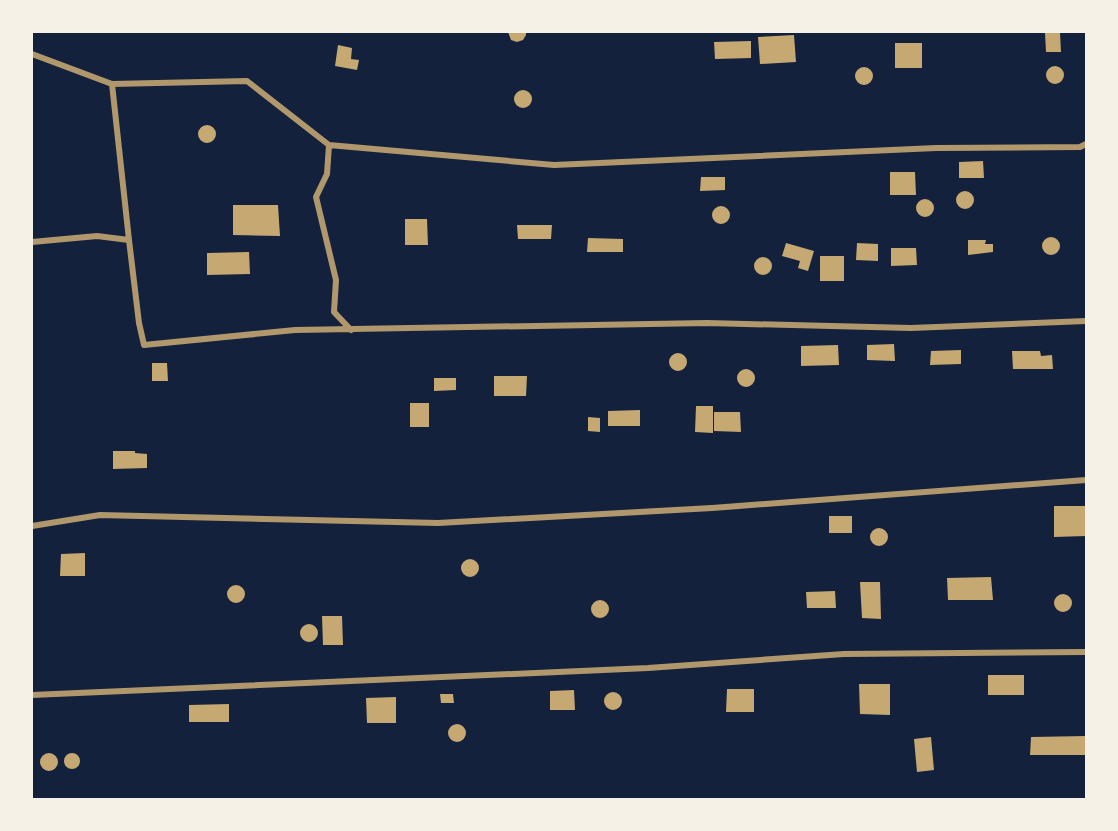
<svg xmlns="http://www.w3.org/2000/svg" width="1118" height="831" viewBox="0 0 1118 831" font-family="'PT Serif',serif">
<style>
.building{fill:#c6a872}
.lines{fill:none;stroke-linecap:round;stroke-linejoin:round}
.minor{stroke:#b1986c;stroke-width:6}
</style>
<rect width="100%" height="100%" fill="#14213d"/>
<!-- building -->
<path class="building" d="M508,32H526V35L523,40L517,42L511,40Z
M1045,33H1060L1061,52H1046Z
M794,35L796,62L760,64L758,37Z
M751,41V58L715,59L714,42Z
M895,43H922V68H895Z
M338,45L352,48L351,59L359,60L357,70L335,66Z
M1046 75a9 9 0 1 1 18 0a9 9 0 1 1-18 0Z
M855 76a9 9 0 1 1 18 0a9 9 0 1 1-18 0Z
M514 99a9 9 0 1 1 18 0a9 9 0 1 1-18 0Z
M198 134a9 9 0 1 1 18 0a9 9 0 1 1-18 0Z
M983,161L984,178H959V162Z
M890,172H915L916,195H890Z
M701,177H725V190L700,191Z
M956 200a9 9 0 1 1 18 0a9 9 0 1 1-18 0Z
M916 208a9 9 0 1 1 18 0a9 9 0 1 1-18 0Z
M233,205H278L280,236L233,235Z
M712 215a9 9 0 1 1 18 0a9 9 0 1 1-18 0Z
M405,219H427L428,245H405Z
M517,225H552L551,239H518Z
M1042 246a9 9 0 1 1 18 0a9 9 0 1 1-18 0Z
M588,238L623,239V252H587Z
M968,240H986L985,244H993V252L968,255Z
M786,243L814,251L808,271L798,268L800,261L782,256Z
M857,243L878,244V261L856,260Z
M891,248H916L917,265L891,266Z
M249,252L250,274L207,275V253Z
M820,256H844V281H820Z
M754 266a9 9 0 1 1 18 0a9 9 0 1 1-18 0Z
M894,344L895,361L867,360V345Z
M838,345L839,365L801,366V346Z
M961,350V364L930,365L931,351Z
M1012,351H1040L1041,356L1052,355L1053,369H1013Z
M669 362a9 9 0 1 1 18 0a9 9 0 1 1-18 0Z
M152,363H167L168,381H152Z
M737 378a9 9 0 1 1 18 0a9 9 0 1 1-18 0Z
M494,376H527L526,396H494Z
M434,378H456V390L434,391Z
M410,403H429V427H410Z
M696,406H713V433L695,432Z
M640,410V426H608V411Z
M714,412H740L741,432L714,431Z
M588,417L600,418V432L588,431Z
M113,451H135V453L147,454V468L113,469Z
M1054,506H1086V536L1054,537Z
M829,516H852V533H829Z
M870 537a9 9 0 1 1 18 0a9 9 0 1 1-18 0Z
M85,553V576H60L61,554Z
M461 568a9 9 0 1 1 18 0a9 9 0 1 1-18 0Z
M991,577L993,600H948L947,578Z
M860,582H880L881,619L862,618Z
M227 594a9 9 0 1 1 18 0a9 9 0 1 1-18 0Z
M835,591L836,608H807L806,592Z
M1054 603a9 9 0 1 1 18 0a9 9 0 1 1-18 0Z
M591 609a9 9 0 1 1 18 0a9 9 0 1 1-18 0Z
M322,616H342L343,645H323Z
M300 633a9 9 0 1 1 18 0a9 9 0 1 1-18 0Z
M988,675H1024V695H988Z
M859,684H890V715L860,714Z
M727,689H754V712H726Z
M574,690L575,710H550V691Z
M604 701a9 9 0 1 1 18 0a9 9 0 1 1-18 0Z
M440,694H453L454,703H441Z
M396,697V723H367L366,698Z
M229,704V722H189V705Z
M448 733a9 9 0 1 1 18 0a9 9 0 1 1-18 0Z
M1086,736V755H1030L1031,737Z
M931,737L934,770L917,772L914,739Z
M40 762a9 9 0 1 1 18 0a9 9 0 1 1-18 0Z
M64 761a8 8 0 1 1 16 0a8 8 0 1 1-16 0Z"/>
<g class="lines">
<!-- minor -->
<path class="minor" d="M32,54L112,84L247,81L329,145L554,165L936,148L1080,147L1086,144
M112,84L129,240
M329,145L327,174L316,197L336,280L334,312L351,330
M32,242L97,236L129,240L139,323L144,345L295,330L707,323L911,328L1086,321
M32,526L100,515L438,523L712,508L1086,480
M32,695L648,668L844,654L1086,652"/>
</g>
<!-- border -->
<rect width="1118" height="831" fill="none" stroke="#f6f1e7" stroke-width="66"/>
</svg>
